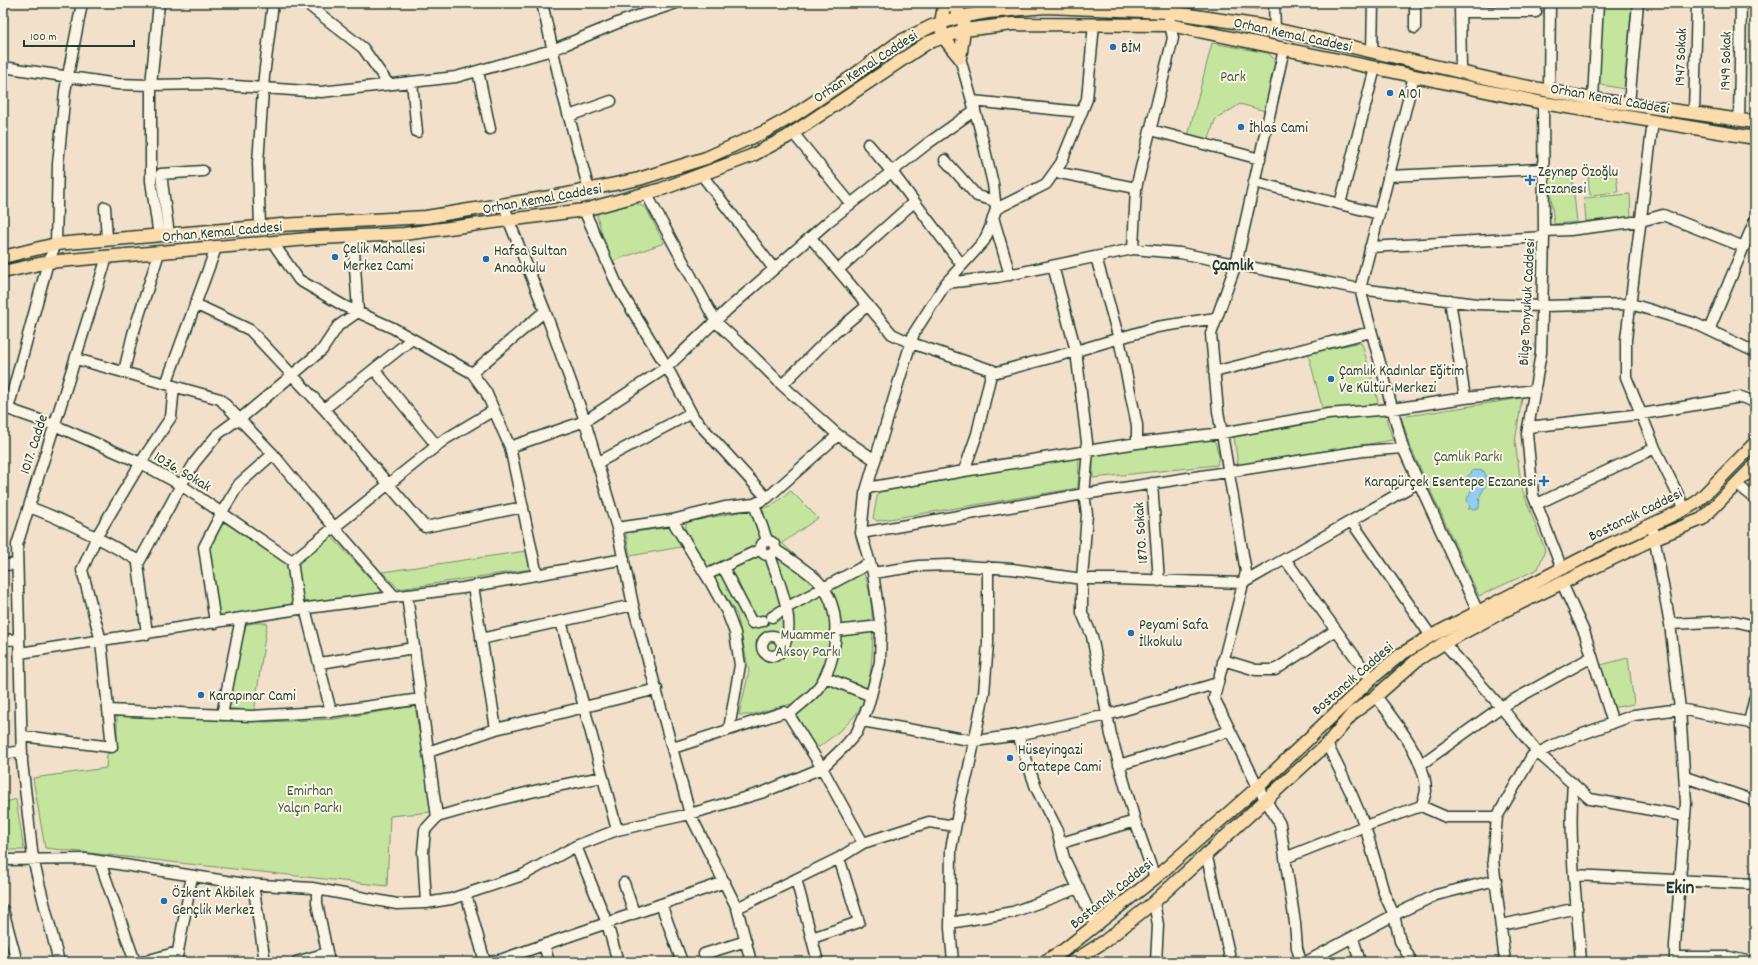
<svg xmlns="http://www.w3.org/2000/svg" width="1758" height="965" viewBox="0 0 1758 965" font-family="Dekko,sans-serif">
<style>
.green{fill:#c5e59e;stroke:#729169}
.water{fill:#92cef2;stroke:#6494a6}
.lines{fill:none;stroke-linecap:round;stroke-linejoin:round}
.minor-casing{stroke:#1f3d34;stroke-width:13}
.major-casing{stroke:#1f3d34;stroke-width:15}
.minor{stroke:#fcf5e5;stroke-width:10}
.major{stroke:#fcdcac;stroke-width:12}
.poi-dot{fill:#1f6fb2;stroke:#fcf5e5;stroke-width:1.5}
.labels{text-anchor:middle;stroke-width:4;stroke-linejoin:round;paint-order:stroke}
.street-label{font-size:15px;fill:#1f3d34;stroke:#fcf5e5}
.poi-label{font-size:15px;fill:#1f3d34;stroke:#fcf5e5;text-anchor:start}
.park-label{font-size:15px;fill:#405f49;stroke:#fcf5e5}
.quarter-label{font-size:17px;font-weight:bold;fill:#1f3d34;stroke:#fcf5e5}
.district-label{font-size:19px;font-weight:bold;fill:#1f3d34;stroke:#fcf5e5}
</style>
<rect width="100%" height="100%" fill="#f3e0cb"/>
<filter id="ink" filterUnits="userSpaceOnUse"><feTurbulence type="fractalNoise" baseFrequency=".025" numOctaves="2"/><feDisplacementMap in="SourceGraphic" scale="8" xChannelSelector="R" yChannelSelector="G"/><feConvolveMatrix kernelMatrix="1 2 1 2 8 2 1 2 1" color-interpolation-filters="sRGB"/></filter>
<g filter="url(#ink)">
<!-- green -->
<path class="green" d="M1205,3H1263V4L1257,9Z
M1466,3H1544V11L1466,10Z
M1601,3H1632L1624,89L1597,84Z
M1212,43L1268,53L1273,58L1275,65L1265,111L1240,104L1215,120L1208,142L1188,136Z
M1616,174L1618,192L1590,195L1588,177Z
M1572,176L1577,222L1554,224L1549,178Z
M1630,194L1631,218L1586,221L1584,198Z
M635,203L646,208L664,243L610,262L597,216L599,211Z
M1357,343H1361L1363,347L1378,401L1377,404L1323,411L1308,353Z
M1522,398L1515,442L1522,489L1545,550L1538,569L1479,596L1411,448L1401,417Z
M1385,415L1393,440L1238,465L1234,437L1348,416Z
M1209,439L1215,442L1219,456L1217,465L1093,478V457L1099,454Z
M1079,457L1078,488L877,521L873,518L878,492Z
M791,491L818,518L782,543L823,581L862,567C864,575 868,583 869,590C875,617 875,688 859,710C849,725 833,736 819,747L811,742L791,704L750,715H739L749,671L737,615L685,529L687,522L771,506Z
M224,523L230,525L289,566L295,607L218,617L209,550L219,526Z
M672,527L681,547L630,556L626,533Z
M332,537L381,590L380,594L302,604L296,564L328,538Z
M526,551L531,569L399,589L382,572Z
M254,623H267L254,713L228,710L245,625Z
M1628,658L1634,704L1611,708L1601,665Z
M415,706L432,812L390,816L387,886L45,848L33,778L106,768L107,754L117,750V716L268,722L335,719Z
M16,799L24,850H3V803Z"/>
<!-- water -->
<path class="water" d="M1474,470L1484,471L1488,481L1480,496L1479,509H1468L1470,507L1467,500C1469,492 1476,488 1468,480V476Z"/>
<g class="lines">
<defs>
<path id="minor" d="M159,3L151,85V181L159,236
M306,3L363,48L389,85
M542,3L563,95L589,190
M1274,3L1275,29
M1415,3V28
M1460,3L1461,72
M1460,12H1536
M1284,49L1236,264L1211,334L1218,411L1246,572L1214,698L1258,787L1280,824L1295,923L1297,948L1301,962
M1372,52L1373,3
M3,67L117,84L151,85L206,84L321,92L456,77L552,50L620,22L676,3
M478,71L490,129
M1414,76L1360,289L1403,448L1478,612
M412,82L417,132
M1549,89L1550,3
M1593,99L1598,3
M972,101L1082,112
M1543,103L1544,237L1541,353L1527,434L1533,495L1562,569
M1629,104L1638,3
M1694,112L1697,3
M569,116L611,101
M1739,120L1741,3
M1653,121L1626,339V377L1655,448L1685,509
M1151,130L1260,159
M793,133L851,204
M868,144L892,172L962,265
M945,160L977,196L995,201
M1055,172L1136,188
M701,174L774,269
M1389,176L1543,169
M1254,182L1379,214
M646,193L716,322L752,355L782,385L838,435L875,460
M504,204L509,221L545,311L583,415L617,528L633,605L690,814L737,908L751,962
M1340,204L1375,68
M105,207L107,240
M996,209L1046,184L1061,163L1087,99L1094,24
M584,210L619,289L667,367L694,418L767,498
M993,217L1010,275
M260,227L258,163L264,76L273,3
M1544,231L1570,230L1641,221L1663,215L1744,247
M169,235L161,174L203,171
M811,238L892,334L911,343L997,372L1076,351L1157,327L1216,318
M273,243L299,280L344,306L393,328L472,373L486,392L510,447L537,575
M1370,247L1544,237
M1133,249L1136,188L1173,38L1170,25L1168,3
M1096,257L1119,339L1137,425V443
M1053,266L1076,351L1088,451L1084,494L1087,514L1082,579V613L1092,636L1111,735L1135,821L1155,878
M838,270L914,202
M946,283L998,277L1133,249L1180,253L1360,289L1477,304L1543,306L1631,304L1694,323L1755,352
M1450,300L1465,398
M195,304L250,330L324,409L425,527L523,507
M1709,330L1755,220
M76,359L220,399L273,454L308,497L395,597
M374,369L437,446
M124,371L133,334L159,253
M1214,372L1371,332
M472,373L545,311
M166,384L216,248
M782,385L830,337L868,305
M8,409L48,262L56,244L58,164L65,91L82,3
M324,409L412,339
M3,411L8,409L54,425L141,463L181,485L292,561L299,609
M1528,427L1642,414L1741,397L1755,402
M510,447L585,421L667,367L727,310L829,221L927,144L975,110
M597,463L691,413
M964,471L977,434L992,370
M1152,483L1159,581
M1736,484L1755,499
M867,488L964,471L1137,443L1222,433L1328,414L1392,409L1465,398L1535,390
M754,504L767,540
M1537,504L1655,448
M29,507C68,521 103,540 139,561
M672,520L711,583L727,612L735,633L740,665L729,729
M1351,521L1431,636
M1652,525L1670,624L1680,709L1686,803L1675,945V962
M617,528L672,520L725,507L754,504L767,498L838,435
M861,533L1084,494L1363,451L1403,448
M761 548a7 7 0 1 1 14 0a7 7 0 1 1-14 0Z
M776,550C789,559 805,569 817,580C844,607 839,660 818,688C811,698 797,706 789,715
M770,555C778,581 798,623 783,647
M1285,559L1371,679
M292,561L444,440L494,410
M3,565L17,564
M723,567L752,623L763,621
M873,573L919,566L949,565L1012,569L1082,579H1115L1243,583L1419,482
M706,575L761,549
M1562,583L1585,634L1613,723
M473,586L496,729
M407,595L437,817L425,830L423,852L426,903
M305,608L331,712
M772,617L786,608L870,563
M561,621L617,830
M215,623L204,547L222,512L239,484L273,454
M1670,624L1734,621L1755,626
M835,631L880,626
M147,634L138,564L180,487L195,462L218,434L234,422L240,419L322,350L338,326L358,312L353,236
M762 646a10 10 0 1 1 20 0a10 10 0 1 1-20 0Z
M481,639L633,605
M3,640L19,639
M1444,643L1501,707L1538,753L1590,799L1685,816
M20,653L292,610L463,588L624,559
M1223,660L1256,670H1275L1336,630
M320,663L414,648
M825,677L871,696
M1376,696C1395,722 1426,758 1426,791C1425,796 1423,802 1421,806
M108,710L251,716L336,711L421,699
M222,715L241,618
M862,721L975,741L1018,735L1107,715L1218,683
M1749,722L1755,697
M1018,735L1036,788L1056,827L1064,858L1096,926
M22,736L112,747L101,641L82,570L97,536L143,459L171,417L174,386
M1327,744L1351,793L1365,826L1384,893L1394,915L1400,941L1412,962
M673,748L784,712L789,715L822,768L863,843L839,858L737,908
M428,752L496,729L657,689
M3,754L22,751
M1119,765L1230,731
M1420,765L1501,707L1592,657
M1685,777L1755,801
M1573,783C1568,842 1577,902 1581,962
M437,817C491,801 546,787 603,777
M863,843L929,822L955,826
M1061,843L1135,821
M576,846L607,923L618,962
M1206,853L1231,962
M1285,858L1365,826L1421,806L1446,817H1497
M3,860L86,859L245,884L312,888L397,904L426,903L451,899L523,875L576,846L617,830L690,814L764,792L822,768L845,746L857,732L868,706L880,662L881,628L873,573L861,533L865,494L899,381L914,333L946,283L984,241L990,228L996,209L993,184L980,129L960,58
M100,862L135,962
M1574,875L1755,884
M796,879L818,962
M624,883L634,913
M253,884L265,962
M317,889V903L329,962
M466,894L485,962
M1154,902L1158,925L1156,962
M661,904L682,962
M3,910L17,962
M950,923L1013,912L1079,888
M1502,925L1577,908
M812,938L859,922L839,858
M1353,938L1360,962
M544,945L549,962
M704,954L746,941
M1675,957H1729L1751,962
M59,962L33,859L22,762L17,545L107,257
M142,962L178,952
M176,962L192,876
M296,962L327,953
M490,962L503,959L725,882
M953,962L950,928L951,849L960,803L968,772L984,693L988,643V567
M1306,962L1394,915L1436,895L1496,880
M1505,962L1493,860L1497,817L1532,756L1556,744L1634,715L1680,709L1755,724"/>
<path id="major" d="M945,3C937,33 941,35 960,58
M950,3L963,17L964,30L960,58
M3,257L56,244L281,225L426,217L562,195L639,179L706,158L766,131L793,116L850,78L899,42L932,26L959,17L988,12L1046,7L1169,12L1261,26L1508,83L1593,99L1755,122
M3,272L48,262L319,238L404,234L584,210L662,189L751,156L787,137L927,43L964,30L1013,24L1170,25L1543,103L1755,138
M1044,962L1064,950L1155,878L1258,787L1371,679L1400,655L1431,636L1606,546L1685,509L1697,502L1755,443
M1072,962L1105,941L1154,902L1327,744L1353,713L1376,696L1417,660L1444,643L1508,609L1655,538L1702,519L1755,465"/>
</defs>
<!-- minor casing -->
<use href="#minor" class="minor-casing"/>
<!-- major casing -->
<use href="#major" class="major-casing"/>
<!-- minor -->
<use href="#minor" class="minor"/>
<!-- major -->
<use href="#major" class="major"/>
</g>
</g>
<!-- markers -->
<g class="poi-dot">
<circle cx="1113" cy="47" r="4"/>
<circle cx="1390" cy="93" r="4"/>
<circle cx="1241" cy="127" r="4"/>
<path d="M1528 174h4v4h4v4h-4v4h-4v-4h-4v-4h4z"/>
<circle cx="335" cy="257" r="4"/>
<circle cx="486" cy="259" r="4"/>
<circle cx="1331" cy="379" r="4"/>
<path d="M1542 475h4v4h4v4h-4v4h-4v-4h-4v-4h4z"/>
<circle cx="1131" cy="633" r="4"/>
<circle cx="201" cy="695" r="4"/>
<circle cx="1010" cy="758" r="4"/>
<circle cx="164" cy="901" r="4"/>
</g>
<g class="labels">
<!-- street labels -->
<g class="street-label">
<text transform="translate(1293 34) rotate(12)" y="5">Orhan Kemal Caddesi</text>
<text transform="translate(1680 57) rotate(-88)" y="5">1947 Sokak</text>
<text transform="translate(1725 61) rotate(-89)" y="5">1949 Sokak</text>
<text transform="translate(865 66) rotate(-33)" y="5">Orhan Kemal Caddesi</text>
<text transform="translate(1610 98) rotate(10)" y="5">Orhan Kemal Caddesi</text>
<text transform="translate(542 198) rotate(-10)" y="5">Orhan Kemal Caddesi</text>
<text transform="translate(222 231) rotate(-5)" y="5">Orhan Kemal Caddesi</text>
<text transform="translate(1526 302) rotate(-87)" y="5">Bilge Tonyukuk Caddesi</text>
<text transform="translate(33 444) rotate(-72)" y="5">1017. Cadde</text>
<text transform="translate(183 471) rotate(31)" y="5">1036. Sokak</text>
<text transform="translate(1635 514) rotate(-26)" y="5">Bostancık Caddesi</text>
<text transform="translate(1140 533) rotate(-94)" y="5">1870. Sokak</text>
<text transform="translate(1352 678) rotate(-41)" y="5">Bostancık Caddesi</text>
<text transform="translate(1111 893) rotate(-39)" y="5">Bostancık Caddesi</text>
</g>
<!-- poi labels -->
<g class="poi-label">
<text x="1121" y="52">BİM</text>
<text x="1398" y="98">A101</text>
<text x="1249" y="132">İhlas Cami</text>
<text x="1538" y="176">Zeynep Özoğlu<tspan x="1538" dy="17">Eczanesi</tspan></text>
<text x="343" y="253">Çelik Mahallesi<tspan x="343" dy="17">Merkez Cami</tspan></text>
<text x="494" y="255">Hafsa Sultan<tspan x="494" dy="17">Anaokulu</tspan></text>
<text x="1339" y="375">Çamlık Kadınlar Eğitim<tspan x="1339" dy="17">Ve Kültür Merkezi</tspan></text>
<text x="1536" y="486" text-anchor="end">Karapürçek Esentepe Eczanesi</text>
<text x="1139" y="629">Peyami Safa<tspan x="1139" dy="17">İlkokulu</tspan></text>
<text x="209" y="700">Karapınar Cami</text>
<text x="1018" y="754">Hüseyingazi<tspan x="1018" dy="17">Ortatepe Cami</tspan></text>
<text x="172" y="897">Özkent Akbilek<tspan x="172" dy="17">Gençlik Merkez</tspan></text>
</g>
<!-- park labels -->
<g class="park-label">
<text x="1233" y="81">Park</text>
<text x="1468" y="461">Çamlık Parkı</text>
<text x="808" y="639">Muammer<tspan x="808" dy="17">Aksoy Parkı</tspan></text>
<text x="310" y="795">Emirhan<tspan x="310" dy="17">Yalçın Parkı</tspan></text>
</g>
<!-- quarter labels -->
<g class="quarter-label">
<text x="1233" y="270">Çamlık</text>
</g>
<!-- district labels -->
<g class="district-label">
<text x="1680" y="893">Ekin</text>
</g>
</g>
<!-- margin -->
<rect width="1758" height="965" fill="none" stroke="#fcf5e5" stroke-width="16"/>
<rect x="8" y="8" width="1742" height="949" fill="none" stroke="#1f3d34" stroke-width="1.5" filter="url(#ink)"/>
<!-- scale -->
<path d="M24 40v6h110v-6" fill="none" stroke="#1f3d34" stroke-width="2"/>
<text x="30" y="40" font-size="12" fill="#1f3d34" stroke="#fcf5e5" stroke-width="3" paint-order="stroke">100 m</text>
</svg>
